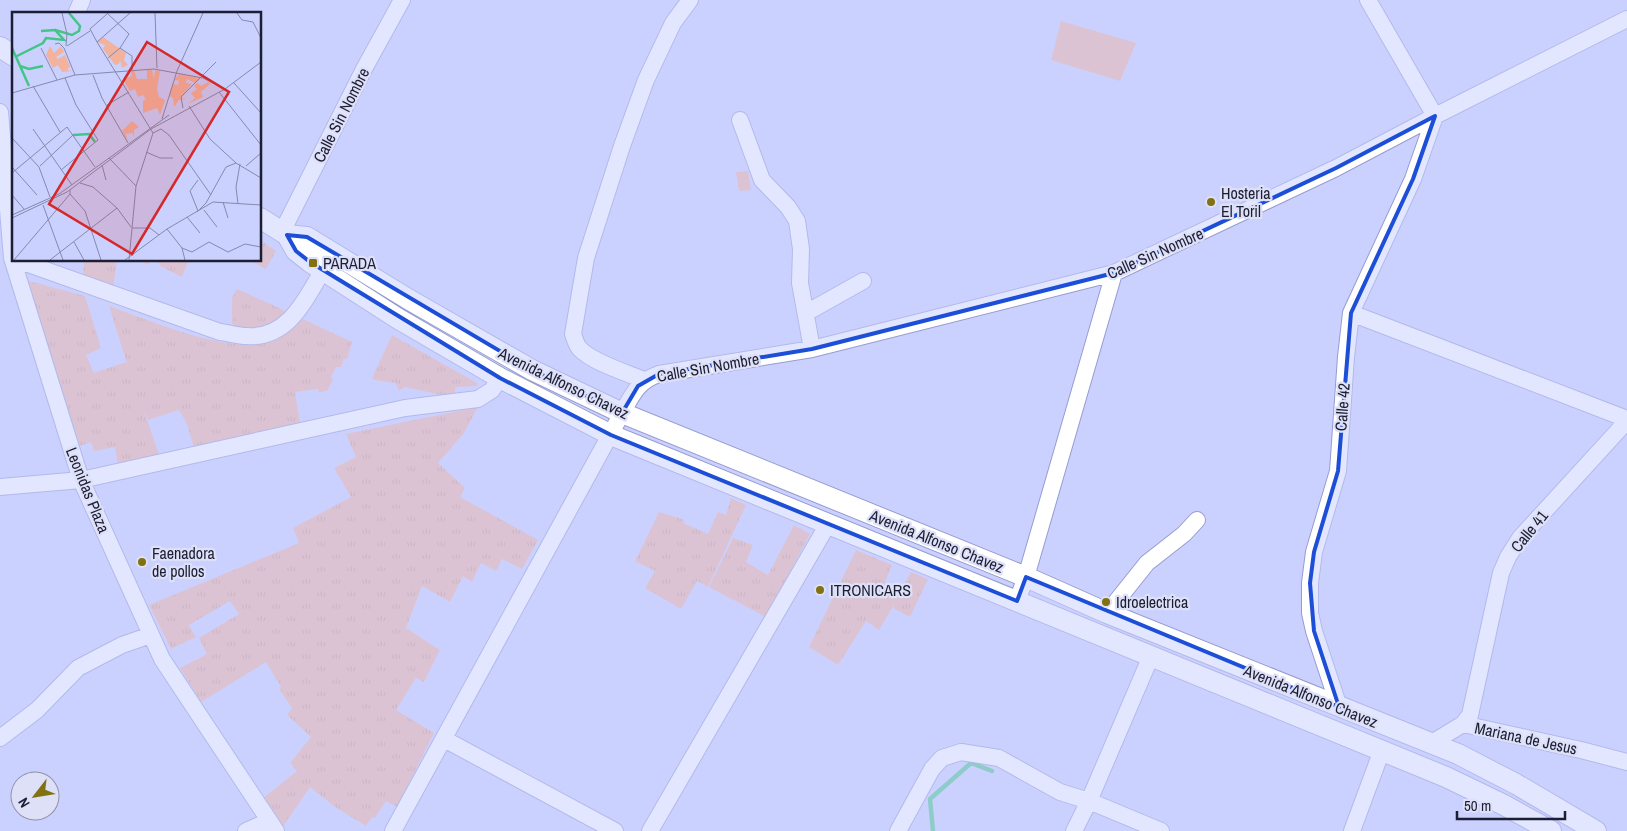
<svg xmlns="http://www.w3.org/2000/svg" width="1627" height="831" viewBox="0 0 1627 831" font-family="'Archivo Narrow',sans-serif">
<style>
.grass{fill:url(#grass-tufts)}
.pitch{fill:#f2b29d}
.lines{fill:none;stroke-linecap:round;stroke-linejoin:round}
.stream{stroke:#44c588;stroke-width:4.5}
.minor-casing{stroke:#969cd2;stroke-width:18}
.major-casing{stroke:#969cd2;stroke-width:22}
.minor{stroke:#fff;stroke-width:16}
.major{stroke:#fff;stroke-width:20}
.marked{fill:none;stroke:#1d4ed8;stroke-width:4;stroke-linejoin:round}
.poi-dot{fill:#817111;stroke:#dde0f7;stroke-width:2}
.labels{text-anchor:middle;stroke-width:4.5;stroke-linejoin:round;paint-order:stroke}
.street-label{font-size:16px;fill:#1c1e33;stroke:#dde0f7}
.poi-label{font-size:16px;fill:#1c1e33;stroke:#dde0f7;text-anchor:start}
.inset-river{fill:none;stroke:#44c588;stroke-width:2.5}
.inset-road{fill:none;stroke:#8589ad;stroke-width:1}
.view{fill:#d62828;fill-opacity:0.15;stroke:#d62828;stroke-width:2.5}
.inset-edge{fill:none;stroke:#1c1e33;stroke-width:2.5}
</style>
<defs>
<pattern id="grass-tufts" width="24" height="20" patternUnits="userSpaceOnUse" patternTransform="scale(1.25)"><rect width="24" height="20" fill="#f2b29d"/><path d="M3 7l-1-3M5 7V3M7 7l1-3M15 17l-1-3M17 17v-4M19 17l1-3" fill="none" stroke="#cf9988"/></pattern>
</defs>
<rect width="100%" height="100%" fill="#cbd1ff"/>
<!-- grass -->
<path class="grass" d="M260,240L276,251L266,269L249,260H260Z
M84,260H117L113,289L83,278Z
M138,260H189L182,277L160,266L159,263L150,261L148,265Z
M25,280L85,296L101,348L86,355L94,373L126,362L128,367L109,306C150,320 230,356 272,341C285,337 293,328 303,319L352,342L347,359H344L341,367H336L331,377L333,379L327,391L319,392L318,389L295,392L301,428L195,452L187,424L179,410L148,420L142,405L160,458L118,466L115,447L94,451L91,442L80,446Z
M237,289L288,312L259,336L232,324V298Z
M392,335L477,383V386L455,387V398L405,387L399,391L396,383L375,380L372,378Z
M478,407L464,433L438,463L465,488L460,497L538,540L522,569L502,559L496,571L481,563L472,582L463,576L450,602L422,586L406,628L440,650L424,682L416,678L396,710L434,733L397,807L386,801L375,818L372,817L366,826L335,807L310,787L282,828L263,798L297,771L290,763L311,737L287,715L292,708L279,689L281,687L266,662L201,702L180,668L207,654L199,638L239,614L230,601L189,625L196,637L171,649L149,605L299,543L293,528L351,497L334,468L356,457L346,434Z
M731,498L746,505L708,587L697,581L681,609L645,588L655,571L635,561L659,512L682,519L685,524L708,534L718,512L726,515Z
M794,525L810,534L766,617L709,587L733,538L753,545L746,562L768,575Z
M856,550L892,565L881,592L897,599L911,572L928,579L910,617L893,608L895,603L879,630L866,621L838,665L809,647Z"/>
<!-- pitch -->
<path class="pitch" d="M1061,21L1136,43L1120,81L1051,60Z
M748,171L751,190L739,191L736,172Z"/>
<g class="lines">
<!-- stream -->
<path class="stream" d="M933,831L930,799L971,763L992,771"/>
<defs>
<path id="minor" d="M1368,0L1435,116
M76,14L82,0
M0,112L12,258L81,480L162,659L276,831
M740,120L762,180L788,207L797,221L801,249L800,283L812,349
M282,232L364,69L402,0
M17,260L220,332C229,333 238,336 247,336C288,339 305,300 323,270
M806,313L863,281
M1351,313L1627,419
M644,380C627,373 592,362 580,349C576,345 575,339 573,334L586,258L622,146L646,80L673,23L690,0
M0,487L81,480L405,408L478,399L492,390L500,378
M1017,601L1026,577L1114,273
M1107,613L1147,563L1184,534L1197,520
M1339,707L1314,631L1310,613V583L1314,552L1338,471L1346,357L1351,313L1413,179L1435,116
M1463,724L1581,750L1627,762
M0,738L37,710L78,668L122,645L151,635
M444,739L615,831
M1430,744L1463,724L1470,715L1501,573L1508,557L1520,538L1627,421
M246,831L269,821
M393,831L622,413C633,394 638,381 659,374L812,349L1114,273L1336,168L1435,116L1627,19
M650,831L828,524
M898,831L932,769L942,758L961,752L999,758L1060,792L1089,801L1161,831
M1074,831L1089,801L1151,656
M1352,831L1382,750"/>
<path id="major" d="M0,47L14,56
M260,218L287,235L307,237L408,299L532,370L622,413L1026,577L1107,613L1458,754L1516,784L1596,831
M287,235L296,251L310,262L397,318L500,378L611,435L1446,777L1504,805L1551,831"/>
</defs>
<!-- minor casing -->
<use href="#minor" class="minor-casing"/>
<!-- major casing -->
<use href="#major" class="major-casing"/>
<!-- minor -->
<use href="#minor" class="minor"/>
<!-- major -->
<use href="#major" class="major"/>
</g>
<!-- marked area -->
<path d="M0 0H1627V831H0ZM1435,116L1413,179L1351,313L1338,471L1314,552L1310,583L1314,631L1339,707L1026,577L1017,601L611,435L500,378L310,262L296,251L287,235L307,237L532,370L622,413L638,386L659,374L812,349L1114,273L1336,168Z" fill="#cbd1ff" fill-opacity=".55" fill-rule="evenodd"/>
<path class="marked" d="M1435,116L1413,179L1351,313L1338,471L1314,552L1310,583L1314,631L1339,707L1026,577L1017,601L611,435L500,378L310,262L296,251L287,235L307,237L532,370L622,413L638,386L659,374L812,349L1114,273L1336,168Z"/>
<!-- markers -->
<g class="poi-dot">
<circle cx="1211" cy="202" r="5"/>
<rect x="308" y="258" width="10" height="10" rx="2.5"/>
<circle cx="142" cy="562" r="5"/>
<circle cx="820" cy="590" r="5"/>
<circle cx="1106" cy="602" r="5"/>
</g>
<g class="labels">
<!-- street labels -->
<g class="street-label">
<text transform="translate(341 115) rotate(-63)" y="6">Calle Sin Nombre</text>
<text transform="translate(1155 253) rotate(-24)" y="6">Calle Sin Nombre</text>
<text transform="translate(708 367) rotate(-10)" y="6">Calle Sin Nombre</text>
<text transform="translate(564 383) rotate(26)" y="6">Avenida Alfonso Chavez</text>
<text transform="translate(1342 407) rotate(-86)" y="6">Calle 42</text>
<text transform="translate(88 490) rotate(68)" y="6">Leonidas Plaza</text>
<text transform="translate(1529 531) rotate(-51)" y="6">Calle 41</text>
<text transform="translate(937 541) rotate(22)" y="6">Avenida Alfonso Chavez</text>
<text transform="translate(1311 696) rotate(22)" y="6">Avenida Alfonso Chavez</text>
<text transform="translate(1526 738) rotate(12)" y="6">Mariana de Jesus</text>
</g>
<!-- poi labels -->
<g class="poi-label">
<text x="1221" y="199">Hosteria<tspan x="1221" dy="18">El Toril</tspan></text>
<text x="323" y="269">PARADA</text>
<text x="152" y="559">Faenadora<tspan x="152" dy="18">de pollos</tspan></text>
<text x="830" y="596">ITRONICARS</text>
<text x="1116" y="608">Idroelectrica</text>
</g>
</g>
<!-- overview -->
<g transform="translate(12 12)">
<rect width="249" height="249" fill="#cbd1ff"/>
<path d="M91,25L114,41L112,48L116,53L110,56L108,48L107,52L103,53L91,37L93,33L85,30ZM38,34L42,41L49,34L52,40L44,45L46,47L53,43L58,54L55,58L60,59L50,60L46,53L41,56L34,43ZM118,58H122L125,67H135V58H140L142,67L143,58L148,59L145,77L147,85L153,88L148,103L145,96L131,101V89L134,87L131,83L126,85L123,77L118,79L113,71V67L120,64ZM167,62L188,66L183,71L175,67L174,71L180,72L168,86H174L167,88L162,95L161,86L157,84L161,72L166,73L167,69L162,68ZM196,70L199,71L189,80L191,85L176,92L183,86L179,81L185,77L182,74L185,71L189,74ZM120,109L127,115L122,118V124L120,121L114,122L116,129L110,119Z" fill="#f2b29d"/>
<path class="inset-river" d="M43,18L60,23L67,19L68,14L57,1M0,36L17,74M3,45L31,31L34,26L52,28L43,18L29,19M8,54L17,57L31,54M61,123L77,122L83,130"/>
<path class="inset-road" d="M50,1L55,22L54,34M95,1L117,22L108,36L120,44V58M143,1L145,56M225,1L230,8L241,10L249,26M85,30L78,17L95,2M43,32L47,31L52,36L63,63M55,34L78,19M29,36L45,68M96,46L108,36M81,63L90,86L116,131M222,71L249,101M21,74L48,120M207,80L249,133M0,81L63,63L142,57L191,66L213,77M95,93L117,80M177,94L198,127L224,151L249,166M171,96L169,85L204,50M150,107L165,59L191,1M21,117L60,173M141,121L149,117L157,123L199,183M0,126L27,155L38,185M134,140L148,146H161M97,146L124,174M90,153L94,168M28,154L61,123M234,154L249,141M0,155L25,183M49,158L86,128L64,93L53,66M0,161L55,115L83,155M68,171L81,175L105,196L119,215M58,182L73,199L89,248M0,183L12,197M211,190L216,206M226,192L224,175L228,152M31,193L51,248M192,198L205,215M186,199L178,179L186,168M185,200L194,191L214,155L224,151M0,203L47,182L157,103M175,205L188,221M0,206L55,180L139,117L213,77L249,50M120,216H138L147,223M155,217L170,236L173,248M62,230L72,248M170,236L180,240L197,230L216,240L233,232L249,235M2,248L58,182V178M38,248L105,196M113,248L155,217L201,190L249,193M117,248L124,174L141,121L85,30L118,1"/>
<path class="view" d="M135,30L217,80L120,242L37,192Z"/>
<rect width="249" height="249" class="inset-edge"/>
</g>
<!-- north arrow -->
<g transform="translate(35 796) rotate(239)"><circle r="24" fill="#dde0f7" stroke="#9092a9"/>
<path d="M0-4L9 19L0 12L-9 19Z" fill="#817111"/>
<text y="-8" font-size="14" font-weight="bold" text-anchor="middle" fill="#1c1e33">N</text>
</g>
<!-- scale -->
<path d="M1457 811v8h108v-8" fill="none" stroke="#1c1e33" stroke-width="2.5"/>
<text x="1464" y="811" font-size="15" fill="#1c1e33" stroke="#dde0f7" stroke-width="4" paint-order="stroke">50 m</text>
</svg>
